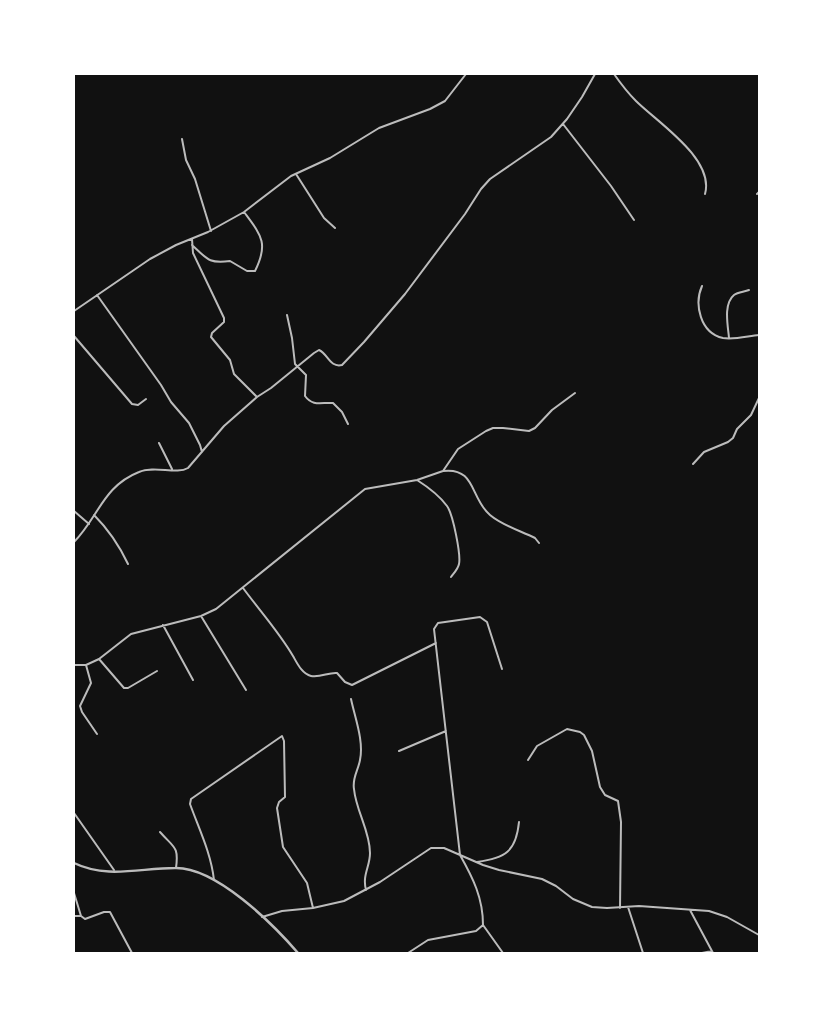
<svg xmlns="http://www.w3.org/2000/svg" width="833" height="1027" viewBox="0 0 833 1027" font-family="Barlow,sans-serif">
<style>
.lines{fill:none;stroke-linecap:round;stroke-linejoin:round}
.minor{stroke:#bcbcbc;stroke-width:2}
.tertiary{stroke:#bcbcbc;stroke-width:2.5}
</style>
<rect width="100%" height="100%" fill="#111"/>
<g class="lines">
<!-- minor -->
<path class="minor" d="M614,74C621,84 628,93 636,101C657,122 715,159 705,194
M563,124L611,186L634,220
M182,139L186,160L195,179L211,231
M296,174L324,218L335,228
M757,194L759,192
M192,239L193,253L224,318V322L212,333L211,337L230,360L234,374L257,397
M192,245C207,259 209,264 230,261L247,271H255C269,243 261,235 244,212
M702,286C694,304 700,333 723,338C734,340 748,336 759,335
M97,295L161,385L171,402L189,423L200,445L202,452
M74,311L150,259L176,245L208,232L244,212L291,176L330,158L379,128L430,109L445,101L466,74
M287,315L292,338L295,364L306,375L305,396C313,407 322,402 333,403L342,412L348,424
M74,336L132,404L138,405L146,399
M729,338C728,326 723,304 734,295C738,292 744,292 749,290
M159,443L172,469
M693,464L704,452L728,442L733,438L737,429L751,415L759,398
M443,471C476,467 470,498 490,515C503,526 521,531 535,538L539,543
M417,480C428,487 439,495 447,506C453,514 461,555 459,564C458,569 454,573 451,577
M74,511L89,524
M94,515C109,530 119,545 128,564
M74,542C98,518 103,486 139,472C155,465 176,475 188,468L224,426L257,397L271,388L314,353L319,350C328,354 330,368 342,365L364,342L405,294L465,214L481,189L490,179L551,137L567,119L582,97L595,74
M243,588C260,611 279,632 293,656C297,663 302,674 311,676C320,678 329,672 337,673L345,682L352,685L436,643
M201,616L246,690
M163,625L193,680
M99,659L124,688H128L157,671
M74,665H86L99,659L131,634L201,616L216,609L365,489L417,480L443,471L458,449L486,431L493,428H503L529,431L535,428L552,410L575,393
M86,665L91,683L80,706L82,712L97,734
M351,699C355,718 364,741 360,760C358,771 352,778 354,789C356,811 370,831 370,853C370,867 362,875 366,890
M399,751L446,731
M528,760L537,746L567,729L580,732L584,735L592,751L600,787L605,795L618,801L621,822L620,908
M74,813L114,870
M160,832C174,848 179,846 176,868
M477,862C505,858 516,852 519,822
M214,880C211,853 199,829 190,804L191,799L282,736L284,741L285,797L279,802L277,808L283,847L307,883L313,908
M74,893L81,916
M628,907L643,953
M690,910L713,953
M74,916H81L85,919L104,912H110L132,953
M262,917L282,911L313,908L344,901L380,882L431,848H444L483,865L499,870L542,879L556,886L573,899L592,907L607,908L639,906L709,911L727,917L759,935
M483,925L503,953
M408,953L428,940L476,931L483,925C483,898 473,878 460,855L434,629L438,623L480,617L487,622L502,669
M702,953L712,951"/>
<!-- tertiary -->
<path class="tertiary" d="M74,863C107,879 140,868 175,868C216,867 273,924 298,953"/>
</g>
<!-- border -->
<rect width="833" height="1027" fill="none" stroke="#ffffff" stroke-width="150"/>
</svg>
